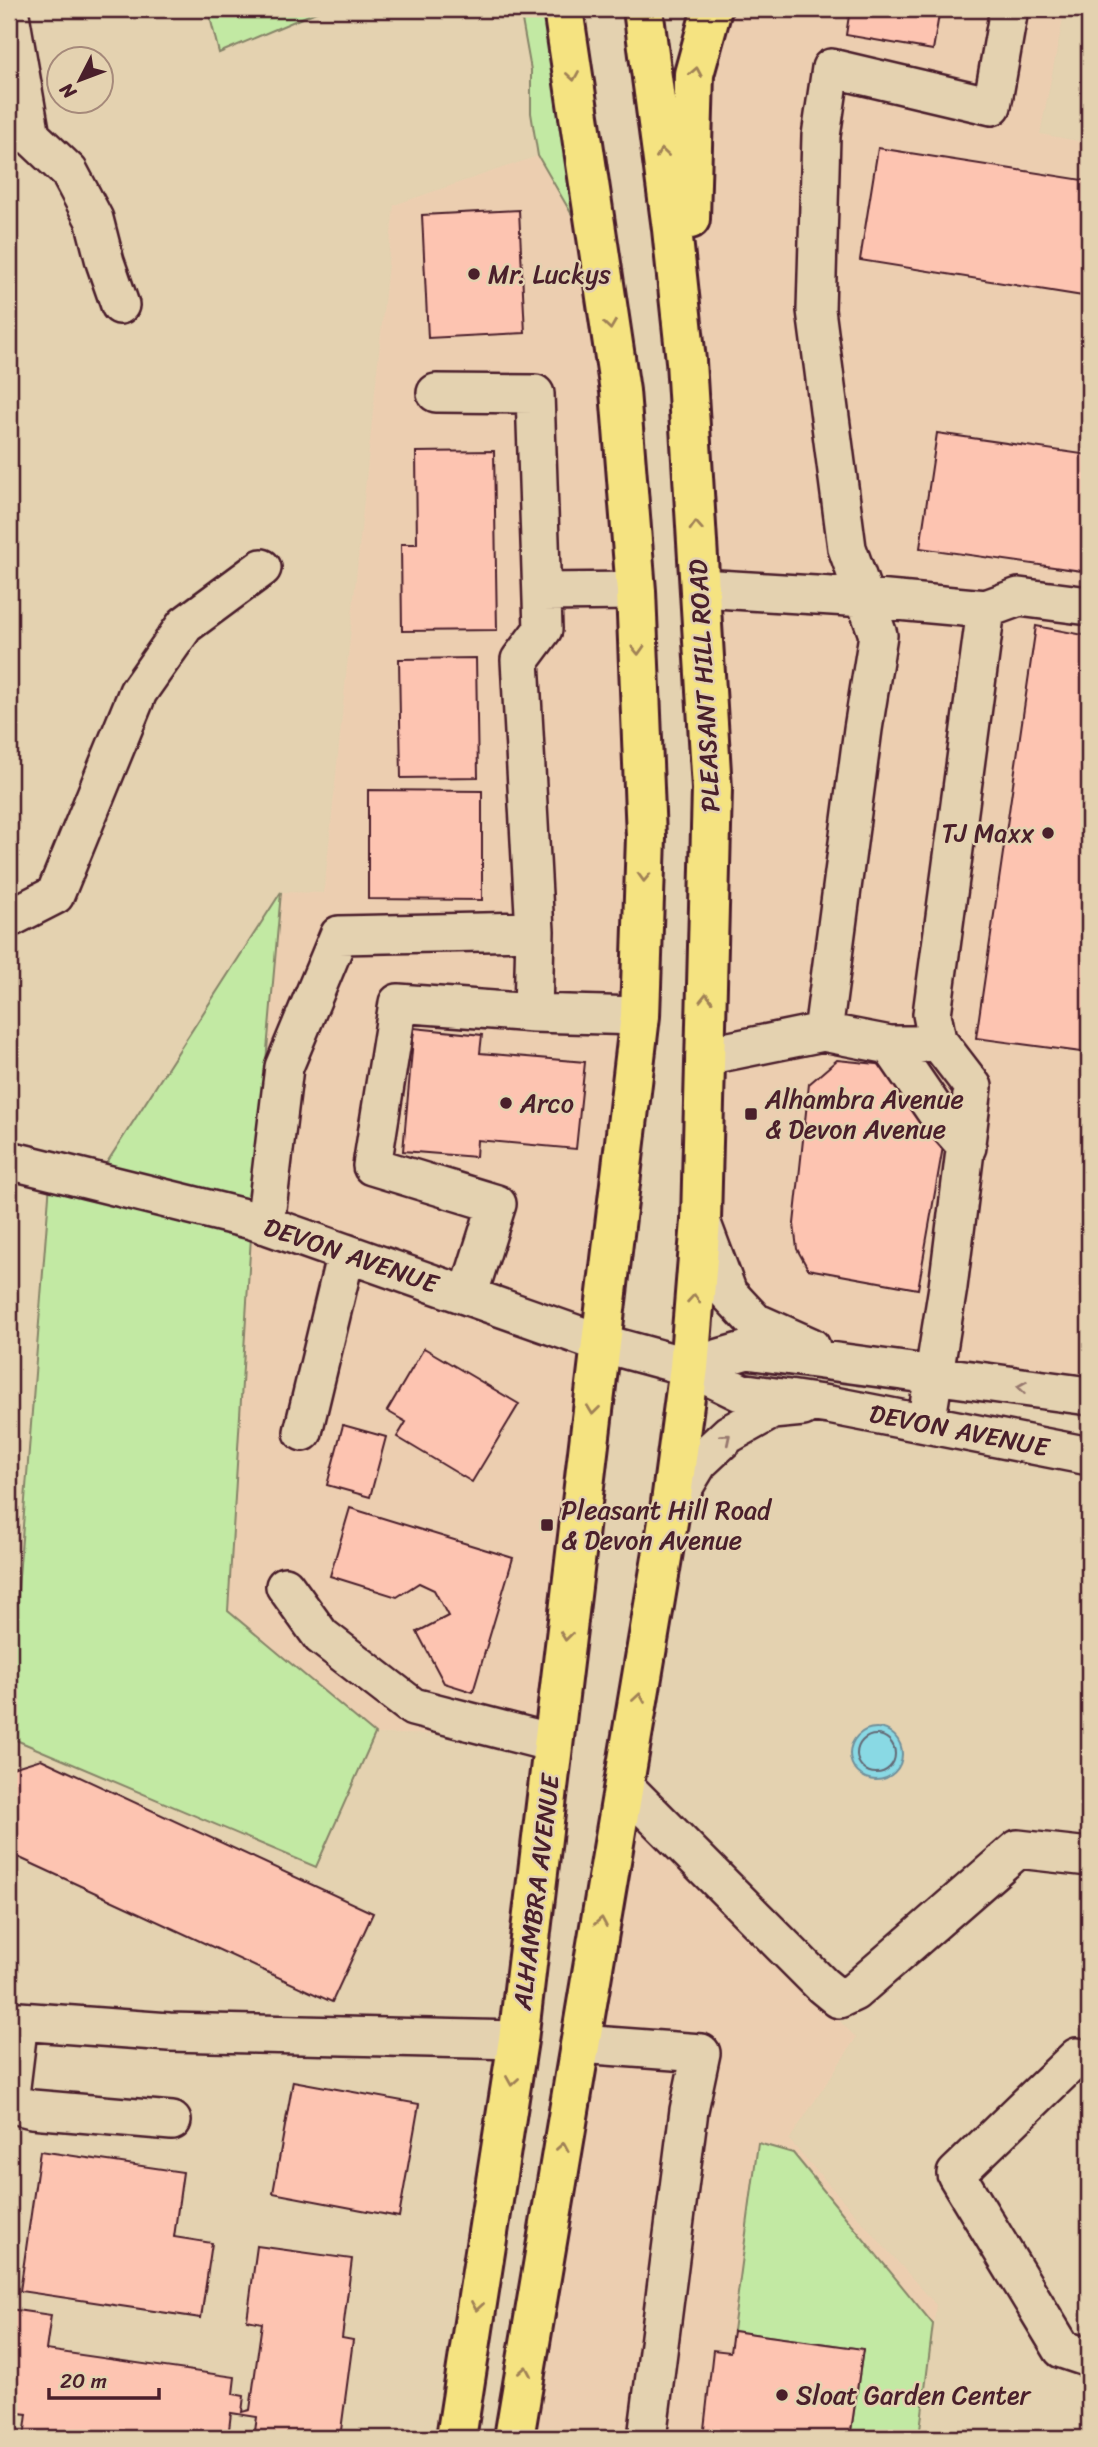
<svg xmlns="http://www.w3.org/2000/svg" width="1098" height="2447" viewBox="0 0 1098 2447" font-family="Sriracha,sans-serif">
<style>
.built{fill:#ecceb0}
.green{fill:#c2e9a3;stroke:#868467;stroke-width:2}
.water{fill:#89d9e4;stroke:#708f9a;stroke-width:2}
.lines{fill:none;stroke-linecap:round;stroke-linejoin:round}
.shore{stroke:#636975;stroke-width:2}
.building{fill:#fdc4b1;stroke:#4a1f2b;stroke-width:2}
.minor-casing{stroke:#4a1f2b;stroke-width:42}
.major-casing{stroke:#4a1f2b;stroke-width:44}
.minor{stroke:#e4d2b0;stroke-width:37}
.major{stroke:#f5e381;stroke-width:38}
.oneway{stroke:#a08156}
.oneway2{stroke:#97786e}
.poi-dot{fill:#4a1f2b;stroke:#e4d2b0;stroke-width:2.5}
.labels{text-anchor:middle;stroke-width:5;stroke-linejoin:round;paint-order:stroke}
.poi-label{font-size:26px;fill:#4a1f2b;stroke:#e4d2b0;text-anchor:start}
.street-label{font-size:26px;fill:#4a1f2b;stroke:#e4d2b0}
</style>
<rect width="100%" height="100%" fill="#e4d2b0"/>
<filter id="ink" filterUnits="userSpaceOnUse"><feTurbulence type="fractalNoise" baseFrequency=".0143" numOctaves="2"/><feDisplacementMap in="SourceGraphic" scale="14" xChannelSelector="R" yChannelSelector="G"/><feConvolveMatrix kernelMatrix="1 2 1 2 8 2 1 2 1" color-interpolation-filters="sRGB"/></filter>
<g filter="url(#ink)">
<!-- built -->
<path class="built" d="M712,9H1065L1040,134L1089,143V1396L843,1363L755,1322L701,1221L686,361L694,74Z
M538,156L601,265L646,837L554,1735L375,1734L228,1611L252,1220L281,892L324,893L394,205Z
M622,1794L856,2038L789,2140L936,2305L919,2438H514Z"/>
<!-- green -->
<path class="green" d="M208,9H323L219,53Z
M520,9H563L601,265L538,156L531,113V70Z
M281,892L252,1220L228,1611L375,1734L316,1867L9,1737V1608L17,1602L51,1170L95,1181Z
M758,2143L793,2153L933,2324L919,2438H850L863,2349L733,2331Z"/>
<!-- water -->
<path class="water" d="M850 1754a26 26 0 1 1 52 0a26 26 0 1 1-52 0Z"/>
<g class="lines">
<!-- shore -->
<path class="shore" d="M857 1754a19 19 0 1 1 38 0a19 19 0 1 1-38 0Z"/>
</g>
<!-- building -->
<path class="building" d="M850,9H940L933,50L846,35Z
M878,148L1089,181V297L860,260Z
M519,210L525,333L428,338L422,215Z
M937,433L1089,455V572L920,548Z
M494,451L497,630L402,631L401,544H417L416,452Z
M1036,626L1089,636V1053L976,1038Z
M476,658L478,777L401,778L399,659Z
M368,790L482,791V900L368,899Z
M414,1028L482,1035L480,1053L585,1062L576,1149L477,1140L476,1157L403,1151Z
M837,1060L887,1065L944,1141L918,1289L808,1269L797,1249L794,1224L809,1084Z
M424,1348L519,1404L472,1482L397,1437L406,1422L387,1411Z
M343,1425L386,1437L370,1497L327,1485Z
M350,1508L513,1558L473,1692L444,1683L417,1632L448,1616L434,1590L419,1583L397,1597L330,1576Z
M41,1759L373,1913L332,2002L9,1853V1769Z
M293,2081L419,2104L399,2217L273,2193Z
M40,2151L183,2172L174,2237L212,2243L201,2318L20,2291Z
M257,2246L352,2259L342,2338L353,2340L340,2438H254L257,2417L231,2413L228,2438H24L27,2414L9,2412V2309L51,2315L46,2350L235,2377L233,2394L244,2396L242,2412L250,2410L262,2323L247,2320Z
M733,2331L863,2349L850,2438H703L713,2350L730,2352Z"/>
<g class="lines">
<defs>
<path id="minor" d="M9,9L31,136
M9,130L31,136L69,172L94,219L105,262L120,305
M436,393L535,394L543,629L520,660L535,931
M700,588L865,598L986,609L932,1014L937,1040L973,1087L948,1287L926,1424
M542,592L636,591
M986,609L1019,597L1089,606
M12,917L55,895L138,692L185,625L262,568
M533,1013L640,1016
M823,1032L863,729L878,635L847,548L816,310L821,136L831,68L992,106L1009,9
M890,1045L936,1112L967,1147
M705,1056L823,1032L890,1045H916L937,1040
M9,1160L252,1220L601,1343L689,1367L740,1392L829,1405L1089,1456
M701,1221L728,1293L755,1322L811,1347
M265,1225L284,1067L339,935L535,931L533,1013L398,1003L372,1166L497,1204L468,1296
M689,1367L747,1350L1089,1396
M303,1432L346,1253
M670,1510L699,1462L729,1434L772,1410L803,1407
M285,1586L321,1636L413,1707L553,1743
M624,1786L822,1985L839,1999L854,1992L1018,1849L1089,1857
M580,2044L701,2053L689,2110L647,2438
M1077,2057L956,2174L1062,2349L1089,2358
M172,2121L32,2109L9,2103L19,2021L169,2032L518,2040"/>
<path id="major" d="M690,219L694,74L712,9
M456,2438L518,2040L640,1016L646,837L636,591L620,391L563,9
M514,2438L670,1510L689,1367L701,1221L712,789L686,361L672,229L643,9"/>
</defs>
<!-- minor casing -->
<use href="#minor" class="minor-casing"/>
<!-- major casing -->
<use href="#major" class="major-casing"/>
<!-- minor -->
<use href="#minor" class="minor"/>
<!-- major -->
<use href="#major" class="major"/>
</g>
<!-- one-way arrows -->
<defs><path id="oneway-chevron" d="M-2-3.5L2.5 0L-2 3.5" fill="none" stroke-width="1.6" stroke-linecap="round" stroke-linejoin="round" transform="scale(1.75)"/></defs>
<g class="oneway">
<use href="#oneway-chevron" transform="translate(696 72) rotate(-80)"/>
<use href="#oneway-chevron" transform="translate(573 76) rotate(81)"/>
<use href="#oneway-chevron" transform="translate(662 153) rotate(-98)"/>
<use href="#oneway-chevron" transform="translate(610 325) rotate(82)"/>
<use href="#oneway-chevron" transform="translate(696 526) rotate(-93)"/>
<use href="#oneway-chevron" transform="translate(638 650) rotate(88)"/>
<use href="#oneway-chevron" transform="translate(644 877) rotate(92)"/>
<use href="#oneway-chevron" transform="translate(706 998) rotate(-89)"/>
<use href="#oneway-chevron" transform="translate(694 1299) rotate(-85)"/>
<use href="#oneway-chevron" transform="translate(593 1410) rotate(97)"/>
<use href="#oneway-chevron" transform="translate(566 1636) rotate(97)"/>
<use href="#oneway-chevron" transform="translate(639 1698) rotate(-81)"/>
<use href="#oneway-chevron" transform="translate(601 1922) rotate(-80)"/>
<use href="#oneway-chevron" transform="translate(512 2081) rotate(99)"/>
<use href="#oneway-chevron" transform="translate(563 2147) rotate(-80)"/>
<use href="#oneway-chevron" transform="translate(477 2306) rotate(99)"/>
<use href="#oneway-chevron" transform="translate(525 2371) rotate(-80)"/>
</g>
<g class="oneway2">
<use href="#oneway-chevron" transform="translate(1022 1387) rotate(-172)"/>
<use href="#oneway-chevron" transform="translate(726 1438) rotate(-40)"/>
</g>
</g>
<!-- markers -->
<g class="poi-dot">
<circle cx="474" cy="274" r="7"/>
<circle cx="1048" cy="833" r="7"/>
<circle cx="506" cy="1103" r="7"/>
<rect x="744" y="1107" width="14" height="14" rx="3.5"/>
<rect x="540" y="1518" width="14" height="14" rx="3.5"/>
<circle cx="782" cy="2395" r="7"/>
</g>
<g class="labels">
<!-- poi labels -->
<g class="poi-label">
<text x="488" y="283">Mr. Luckys</text>
<text x="1034" y="842" text-anchor="end">TJ Maxx</text>
<text x="765" y="1108">Alhambra Avenue<tspan x="765" dy="30">&amp; Devon Avenue</tspan></text>
<text x="520" y="1112">Arco</text>
<text x="561" y="1519">Pleasant Hill Road<tspan x="561" dy="30">&amp; Devon Avenue</tspan></text>
<text x="796" y="2404">Sloat Garden Center</text>
</g>
<!-- street labels -->
<g class="street-label">
<text transform="translate(704 686) rotate(-93)" y="9">PLEASANT HILL ROAD</text>
<text transform="translate(351 1255) rotate(19)" y="9">DEVON AVENUE</text>
<text transform="translate(959 1430) rotate(11)" y="9">DEVON AVENUE</text>
<text transform="translate(536 1892) rotate(-83)" y="9">ALHAMBRA AVENUE</text>
</g>
</g>
<!-- margin -->
<rect width="1098" height="2447" fill="none" stroke="#e4d2b0" stroke-width="35"/>
<rect x="18" y="18" width="1063" height="2412" fill="none" stroke="#4a1f2b" stroke-width="2.5" filter="url(#ink)"/>
<!-- north arrow -->
<g transform="translate(80 80) rotate(228)"><circle r="33" fill="#e4d2b0" stroke="#a68a7b" stroke-width="2"/>
<path d="M0-5L12 26L0 18L-12 26Z" fill="#4a1f2b"/>
<text y="-10" font-size="19" font-weight="bold" text-anchor="middle" fill="#4a1f2b">N</text>
</g>
<!-- scale -->
<path d="M49 2388v10h110v-10" fill="none" stroke="#4a1f2b" stroke-width="3.5"/>
<text x="60" y="2388" font-size="21" fill="#4a1f2b" stroke="#e4d2b0" stroke-width="5" paint-order="stroke">20 m</text>
</svg>
